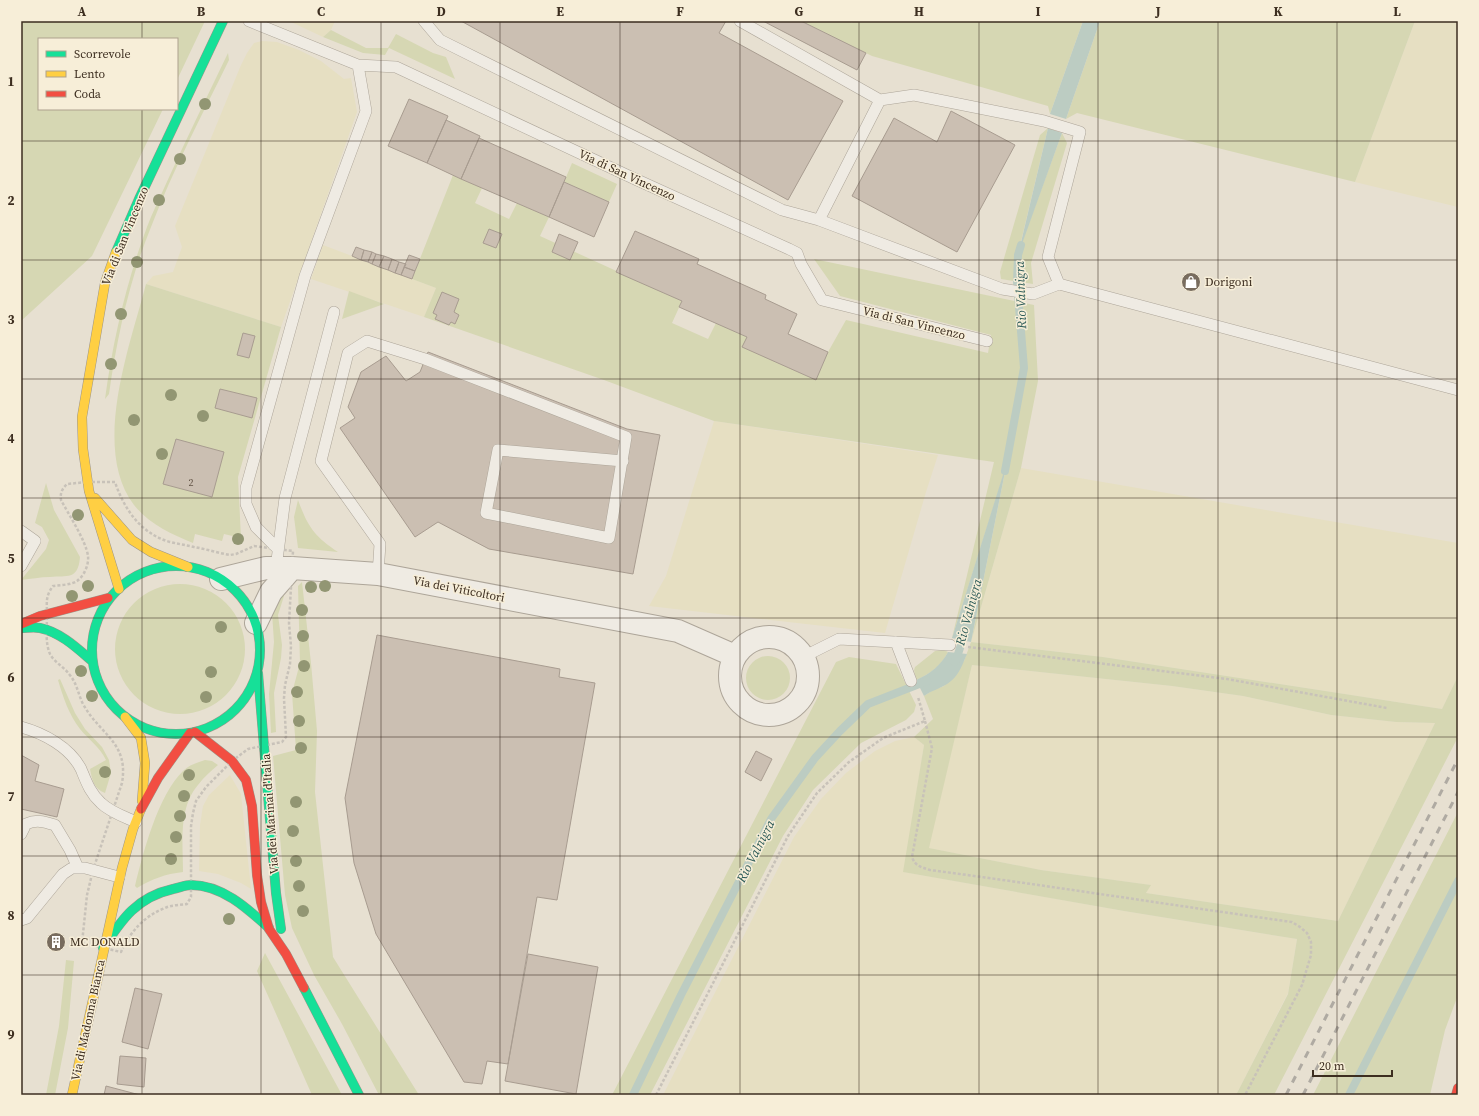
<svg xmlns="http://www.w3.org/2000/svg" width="1479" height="1116" viewBox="0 0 1479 1116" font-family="'Source Serif 4',serif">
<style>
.farmland{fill:#e6dfc2}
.green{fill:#d6d7b3;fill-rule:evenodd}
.water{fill:#bcccc2}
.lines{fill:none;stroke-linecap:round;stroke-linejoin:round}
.stream{stroke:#bcccc2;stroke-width:8}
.building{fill:#cbbfb2;stroke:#a89c90}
.lane-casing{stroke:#ada599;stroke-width:12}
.street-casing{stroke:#ada599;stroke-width:24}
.fast-casing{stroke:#9c958a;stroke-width:10}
.slow-casing{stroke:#9c958a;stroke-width:10}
.jam-casing{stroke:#9c958a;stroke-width:10}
.path{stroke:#c8c2b9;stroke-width:2.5;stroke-dasharray:3 2;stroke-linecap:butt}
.lane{stroke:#efebe3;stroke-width:11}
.street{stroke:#efebe3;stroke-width:22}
.fast{stroke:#16e098;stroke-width:9}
.slow{stroke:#ffcf43;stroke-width:9}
.jam{stroke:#f24e42;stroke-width:9}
.rail{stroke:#afaaa2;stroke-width:3;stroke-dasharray:7 7;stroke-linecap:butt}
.tree{fill:#929673}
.grid{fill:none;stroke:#3d2e20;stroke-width:1;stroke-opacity:0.55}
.labels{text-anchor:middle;stroke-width:3;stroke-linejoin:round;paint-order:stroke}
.number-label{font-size:10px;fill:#605244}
.street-label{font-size:12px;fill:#3d2e20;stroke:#f7eed8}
.poi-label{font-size:12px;fill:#3d2e20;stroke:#f7eed8;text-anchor:start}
.water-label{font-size:13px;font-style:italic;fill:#2f5d5a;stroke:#f7eed8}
.neatline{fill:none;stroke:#3d2e20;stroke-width:1.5}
.grid-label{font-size:13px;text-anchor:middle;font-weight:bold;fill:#3d2e20}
</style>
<rect width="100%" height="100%" fill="#e7e0d1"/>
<!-- farmland -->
<path class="farmland" d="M289,21H335L331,30L323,37Z
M1415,21H1458V207L1355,182Z
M262,41L277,42L299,50L321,61L344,79L351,78L357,112L281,327L146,284L153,276L173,272L182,247L175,226L241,65L247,53L254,43Z
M323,245L436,288L424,317L311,279Z
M714,421L938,455L926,492L885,633L649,606L666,576Z
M1021,468L1458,543V676L1442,709L1103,657L971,642Z
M972,665L1172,686L1243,696L1331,715L1396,722L1435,723L1338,921L1146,893L1150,885L1041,870L928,848Z
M914,737L924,745L904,872L1124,911L1297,939L1288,993L1236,1095H663L794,837L821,799L846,773L875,751L895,741Z
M230,775L241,794L251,889L241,883L218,874L199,871L200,825L203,806L209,795Z"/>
<!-- green -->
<path class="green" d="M21,21H205L177,80V39H39V109H163L92,256L21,321Z
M801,21H849L852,23L853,21H1083L1050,114L1048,106L872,56Z
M1100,21H1415L1355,182L1077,113L1066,119Z
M331,30L366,48H388L396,34L433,53L446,57L455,79L389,48L385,55L363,53L323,37Z
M228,53L229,60C202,115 173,170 151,227C129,281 117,338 109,394L105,399C113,340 126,283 147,227C152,213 159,200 165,186C185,141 207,97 228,53Z
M1048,128L1019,250L1062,133L1067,143L1031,263L1033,284L1001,279L1000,272L1040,135Z
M572,163L617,184L609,202L564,182Z
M453,175L482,188L475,203L509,219L517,203L549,217L540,236L682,301L672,323L708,339L716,323L747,337L743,347L816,380L828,352L846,320L988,353L991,335L840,296L814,259L1034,305L1038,381L1021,468L971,642L1103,657L1442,709L1458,676V737L1274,1095H1236L1288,994L1297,939L1124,911L903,872L924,745L914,737L933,719L924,696L933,690L944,686L964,661L971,642L1006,467L952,638L994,462L714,421L604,380L424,317L436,288L412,279ZM972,665L1172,686L1243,696L1331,715L1396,722L1435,723L1338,921L1146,893L1151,885L1041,870L929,848Z
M146,284L281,327L238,477L241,538L224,534L222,541L195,534L193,543C171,534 149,524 134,505C91,448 130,346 146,284Z
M349,291L384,304L342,319Z
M46,483L54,510L80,557C78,581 67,575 50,577C40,577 31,579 21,580L46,549L49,540L42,527L35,523Z
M298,500C308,527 314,536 338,552L298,548L294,517Z
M302,582L311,663L317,731L315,792L333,957L419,1095H379L342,1024L314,975L292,928L285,895L273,756L296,750L292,693L300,663L298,586Z
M115 649a65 65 0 1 1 130 0a65 65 0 1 1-130 0Z
M283,592L284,596L278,615L282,645L281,658L274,693L276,732L271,733L269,694L274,642L272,613Z
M944,650L948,652C941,666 930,674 916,680L914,670L915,667L935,651Z
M746 678a22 22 0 1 1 44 0a22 22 0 1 1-44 0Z
M849,657L896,664L916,705L914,712L906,720L861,743L813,790L783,836L650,1095H612L836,662Z
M60,679L75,713L85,729L102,747L109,760L111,773L105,793C94,789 92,780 90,769L106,760C99,746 89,740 80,729C69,715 63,697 58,680Z
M205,760L212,761L218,765C211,771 204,777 198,785C178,808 183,844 183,872C165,874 152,879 137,888L135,886C143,853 158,795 183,771C189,765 196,763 205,760Z
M1458,812V995L1445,1030L1430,1095H1313Z
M265,953L342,1095H312L257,971Z
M66,960L74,961L68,1028L55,1095H46L59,1026Z"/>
<!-- water -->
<path class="water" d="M1083,21H1100L1066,119L1050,114Z
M1048,128L1062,133L1018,255Z
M1007,462L971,642L952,638Z
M948,652L967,654C963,663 959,675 951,681C943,688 932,690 924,696L916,680C930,674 941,665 948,652Z"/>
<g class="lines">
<!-- stream -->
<path class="stream" d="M1005,471L1024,368L1017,282L1018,255L1021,245
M954,662L956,660L966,630
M633,1095L681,995L771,819L815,758L840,731L868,704L927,681
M1349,1095L1458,881"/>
</g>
<!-- building -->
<path class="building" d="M461,21H726L719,33L843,101L788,200Z
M763,21H801L866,53L857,70Z
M409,99L448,116L427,163L388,146Z
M951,111L1015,145L957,252L852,196L894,118L937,142Z
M446,120L480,136L461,179L427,163Z
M479,138L566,177L549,217L461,179Z
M564,182L609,202L594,237L549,217Z
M489,229L502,234L496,248L483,243Z
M635,231L699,259L697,264L766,295L765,299L797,314L788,334L828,352L816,380L742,347L747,337L679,307L682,301L616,272Z
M559,234L578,242L570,260L552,252Z
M356,247L364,250L361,260L352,256Z
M364,250L372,252L368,262L361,260Z
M372,252L376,254L372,264L368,262Z
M376,254L384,256L379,267L372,264Z
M409,255L420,259L415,271L404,267Z
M384,256L392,259L388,270L379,267Z
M392,259L399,262L395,273L388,270Z
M399,262L406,264L401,275L395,273Z
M404,267L415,271L412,279L401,275Z
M442,292L459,299L454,312L459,315L455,324L451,322L449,325L435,319L437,315L433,313Z
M243,333L255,336L249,358L237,355Z
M428,352L627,429L660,435L633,574L489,549L438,522L415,537L340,428L355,418L348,407L361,372L386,356L406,381L420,372Z
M220,389L257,398L252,418L215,408Z
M176,439L224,452L212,497L163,484Z
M377,635L560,669L559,677L595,683L557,900L537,897L508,1064L487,1061L482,1084L464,1082L376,934L354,863L345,798Z
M756,751L772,759L761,781L745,772Z
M21,755L39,765L35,781L64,789L57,817L21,809Z
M50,936L64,940L62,947L48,944Z
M528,954L598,967L576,1094L505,1081Z
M135,988L162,994L148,1049L122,1042Z
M120,1056L146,1058L144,1087L117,1084Z
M106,1086L140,1095H104Z"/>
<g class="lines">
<defs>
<path id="lane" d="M249,21L358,65L396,67L635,179L789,249L797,253L801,264L822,300L987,341
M424,21L440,40L782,210L819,220L880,100L740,21
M880,100L914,95L1044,121L1080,132L1048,257L1059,284
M819,220L1002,289L1033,294L1059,284L1458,390
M21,531L35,541L21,566
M278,549L256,527L246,504V488L305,276L366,111L358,65
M276,568L285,498L334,312
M378,574L380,544L321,461L348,353L367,341L425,359L626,437L609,538L486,513L498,450L623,461
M896,642L911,681
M803,657L839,639L950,645
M21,727C43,733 70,747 81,769C86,781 90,793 101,803C110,812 125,817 136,822
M21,834L26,824C37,819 45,822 55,825L70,850L78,868
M21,920L27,918L63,874L72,868H85L119,877"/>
<path id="street" d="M221,579L266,568H292L378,574L678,631L735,656
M256,623L271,592L292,568
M730 676a39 39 0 1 1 78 0a39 39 0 1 1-78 0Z"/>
<path id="fast" d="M116,252L139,199L223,21
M92 650a84 84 0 1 1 168 0a84 84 0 1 1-168 0Z
M21,628C27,628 34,627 40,628C60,632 77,648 92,661
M258,673L276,893L281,929
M103,948C122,919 137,897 173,889C179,888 185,885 191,885C222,885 247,908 269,928
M304,988L359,1095"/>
<path id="slow" d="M116,252L105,283L82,417L83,449L89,491L119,589
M95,498L132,540L151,552L188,567
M125,717L141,738L145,763L142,801
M72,1095L122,868L133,829L141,809"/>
<path id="jam" d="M21,624L40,616L108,598
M195,732L232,761L246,780L252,806L257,875L261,902L269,929L286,954L304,988
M141,809L158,778L190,733
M1456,1095L1458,1088"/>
</defs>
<!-- lane casing -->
<use href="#lane" class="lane-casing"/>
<!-- street casing -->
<use href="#street" class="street-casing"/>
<!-- fast casing -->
<use href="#fast" class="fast-casing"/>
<!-- slow casing -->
<use href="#slow" class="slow-casing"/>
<!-- jam casing -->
<use href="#jam" class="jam-casing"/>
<!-- path -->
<path class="path" d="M87,482H115C124,509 141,534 170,542C178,544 186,545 194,547C206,549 218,553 230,555L236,554L254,546L293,551L289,623L291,646L290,664L285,685L284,698L286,737L282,742L248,749L232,761L206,787L196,801L193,813L191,826V897L187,904C180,905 171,905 165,908C144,916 130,932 121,952L82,943L87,895L93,870L122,783C129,742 100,735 83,704C78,694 77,683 69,674C64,667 54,662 50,654C45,643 47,628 47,615C47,602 45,597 53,586C60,585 71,585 77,581C84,576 89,565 88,556C86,541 69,515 61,500C60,493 62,489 67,484Z
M968,647L1227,679L1387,708
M925,721L932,748L912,857C915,866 921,867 930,870C1051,886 1171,905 1292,922L1300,927L1307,933L1311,942V955L1302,985L1245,1095
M656,1095L788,836L817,793L849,762L883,738L925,721L918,697"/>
<!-- lane -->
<use href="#lane" class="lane"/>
<!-- street -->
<use href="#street" class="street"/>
<!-- fast -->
<use href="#fast" class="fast"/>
<!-- slow -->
<use href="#slow" class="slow"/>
<!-- jam -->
<use href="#jam" class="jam"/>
<!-- rail -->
<path class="rail" d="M1286,1095L1458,759
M1303,1095L1458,792"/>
</g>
<!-- trees -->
<g class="tree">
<circle cx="205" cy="104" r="6"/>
<circle cx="180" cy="159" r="6"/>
<circle cx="159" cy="200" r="6"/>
<circle cx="137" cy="262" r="6"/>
<circle cx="121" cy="314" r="6"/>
<circle cx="111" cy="364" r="6"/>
<circle cx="171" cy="395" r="6"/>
<circle cx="203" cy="416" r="6"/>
<circle cx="134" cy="420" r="6"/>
<circle cx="162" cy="454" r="6"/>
<circle cx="78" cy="515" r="6"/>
<circle cx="238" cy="539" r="6"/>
<circle cx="88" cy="586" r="6"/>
<circle cx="325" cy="586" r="6"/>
<circle cx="311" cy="587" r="6"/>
<circle cx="72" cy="596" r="6"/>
<circle cx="302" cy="610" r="6"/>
<circle cx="221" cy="627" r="6"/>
<circle cx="303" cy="636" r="6"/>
<circle cx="304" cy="666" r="6"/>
<circle cx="81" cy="671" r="6"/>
<circle cx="211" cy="672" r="6"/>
<circle cx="297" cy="692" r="6"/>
<circle cx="92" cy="696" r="6"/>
<circle cx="206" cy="697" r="6"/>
<circle cx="299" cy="721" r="6"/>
<circle cx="301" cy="748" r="6"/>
<circle cx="105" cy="772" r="6"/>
<circle cx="189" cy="775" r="6"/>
<circle cx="184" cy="796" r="6"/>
<circle cx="296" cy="802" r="6"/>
<circle cx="180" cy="816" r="6"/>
<circle cx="293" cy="831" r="6"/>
<circle cx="176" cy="837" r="6"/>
<circle cx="171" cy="859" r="6"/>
<circle cx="296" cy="861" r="6"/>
<circle cx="299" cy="886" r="6"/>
<circle cx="303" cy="911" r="6"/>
<circle cx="229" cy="919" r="6"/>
</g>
<!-- grid -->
<path class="grid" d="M142,21V39M261,21V1095M381,21V1095M500,21V1095M620,21V1095M740,21V1095M859,21V1095M979,21V1095M1098,21V1095M1218,21V1095M1337,21V1095M142,109V1095M21,141H1458M21,260H1458M21,379H1458M21,498H1458M21,618H1458M21,737H1458M21,856H1458M21,975H1458"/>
<!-- icons -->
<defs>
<symbol id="shop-disc" viewBox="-11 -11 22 22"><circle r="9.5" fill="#786c5e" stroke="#f7eed8"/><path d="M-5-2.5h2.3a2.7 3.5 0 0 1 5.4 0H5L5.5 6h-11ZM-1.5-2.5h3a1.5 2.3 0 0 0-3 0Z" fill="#fff"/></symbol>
<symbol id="building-disc" viewBox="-11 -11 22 22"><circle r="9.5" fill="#786c5e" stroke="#f7eed8"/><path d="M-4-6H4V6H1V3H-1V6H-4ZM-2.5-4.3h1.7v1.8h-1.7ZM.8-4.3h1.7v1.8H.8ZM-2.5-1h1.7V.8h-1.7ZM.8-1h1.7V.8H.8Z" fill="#fff"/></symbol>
</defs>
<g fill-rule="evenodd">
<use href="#shop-disc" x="1180" y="271" width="22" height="22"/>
<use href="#building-disc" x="45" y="931" width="22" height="22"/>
</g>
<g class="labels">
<!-- number labels -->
<g class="number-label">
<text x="191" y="486">2</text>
</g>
<!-- street labels -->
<g class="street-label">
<text transform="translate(627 175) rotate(25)" y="4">Via di San Vincenzo</text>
<text transform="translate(125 236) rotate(-68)" y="4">Via di San Vincenzo</text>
<text transform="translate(914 323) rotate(14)" y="4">Via di San Vincenzo</text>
<text transform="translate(459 589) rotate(11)" y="4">Via dei Viticoltori</text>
<text transform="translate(270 814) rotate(-94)" y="4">Via dei Marinai d'Italia</text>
<text transform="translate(88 1020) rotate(-78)" y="4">Via di Madonna Bianca</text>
</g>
<!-- poi labels -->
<g class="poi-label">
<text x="1205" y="286">Dorigoni</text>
<text x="70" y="946">MC DONALD</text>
</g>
<!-- water labels -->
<g class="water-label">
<text transform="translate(1020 295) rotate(-92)" y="5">Rio Valnigra</text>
<text transform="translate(968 612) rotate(-75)" y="5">Rio Valnigra</text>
<text transform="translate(755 851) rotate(-63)" y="5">Rio Valnigra</text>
</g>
</g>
<!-- border -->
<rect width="1479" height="1116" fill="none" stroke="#f7eed8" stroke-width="44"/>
<!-- legend -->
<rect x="38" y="38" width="140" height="72" fill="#f7eed8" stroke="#ada18e"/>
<rect x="46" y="51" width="20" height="6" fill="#16e098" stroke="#ada18e"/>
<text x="74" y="58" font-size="12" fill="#3d2e20">Scorrevole</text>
<rect x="46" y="71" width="20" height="6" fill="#ffcf43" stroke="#ada18e"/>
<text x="74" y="78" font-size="12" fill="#3d2e20">Lento</text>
<rect x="46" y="91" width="20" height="6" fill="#f24e42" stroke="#ada18e"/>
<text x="74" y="98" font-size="12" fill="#3d2e20">Coda</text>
<!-- scale -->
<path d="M1313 1070v6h79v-6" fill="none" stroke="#3d2e20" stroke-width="2"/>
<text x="1319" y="1070" font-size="12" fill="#3d2e20" stroke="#f7eed8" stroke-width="3" paint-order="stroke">20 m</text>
<rect x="22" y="22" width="1435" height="1072" class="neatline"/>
<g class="grid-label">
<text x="82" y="16">A</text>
<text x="201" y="16">B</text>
<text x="321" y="16">C</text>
<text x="441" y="16">D</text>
<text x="560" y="16">E</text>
<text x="680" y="16">F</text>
<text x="799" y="16">G</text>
<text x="919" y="16">H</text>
<text x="1038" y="16">I</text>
<text x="1158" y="16">J</text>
<text x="1278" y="16">K</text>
<text x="1397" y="16">L</text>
<text x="11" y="86">1</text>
<text x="11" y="205">2</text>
<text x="11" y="324">3</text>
<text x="11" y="443">4</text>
<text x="11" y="563">5</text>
<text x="11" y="682">6</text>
<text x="11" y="801">7</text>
<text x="11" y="920">8</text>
<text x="11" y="1039">9</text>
</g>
</svg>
